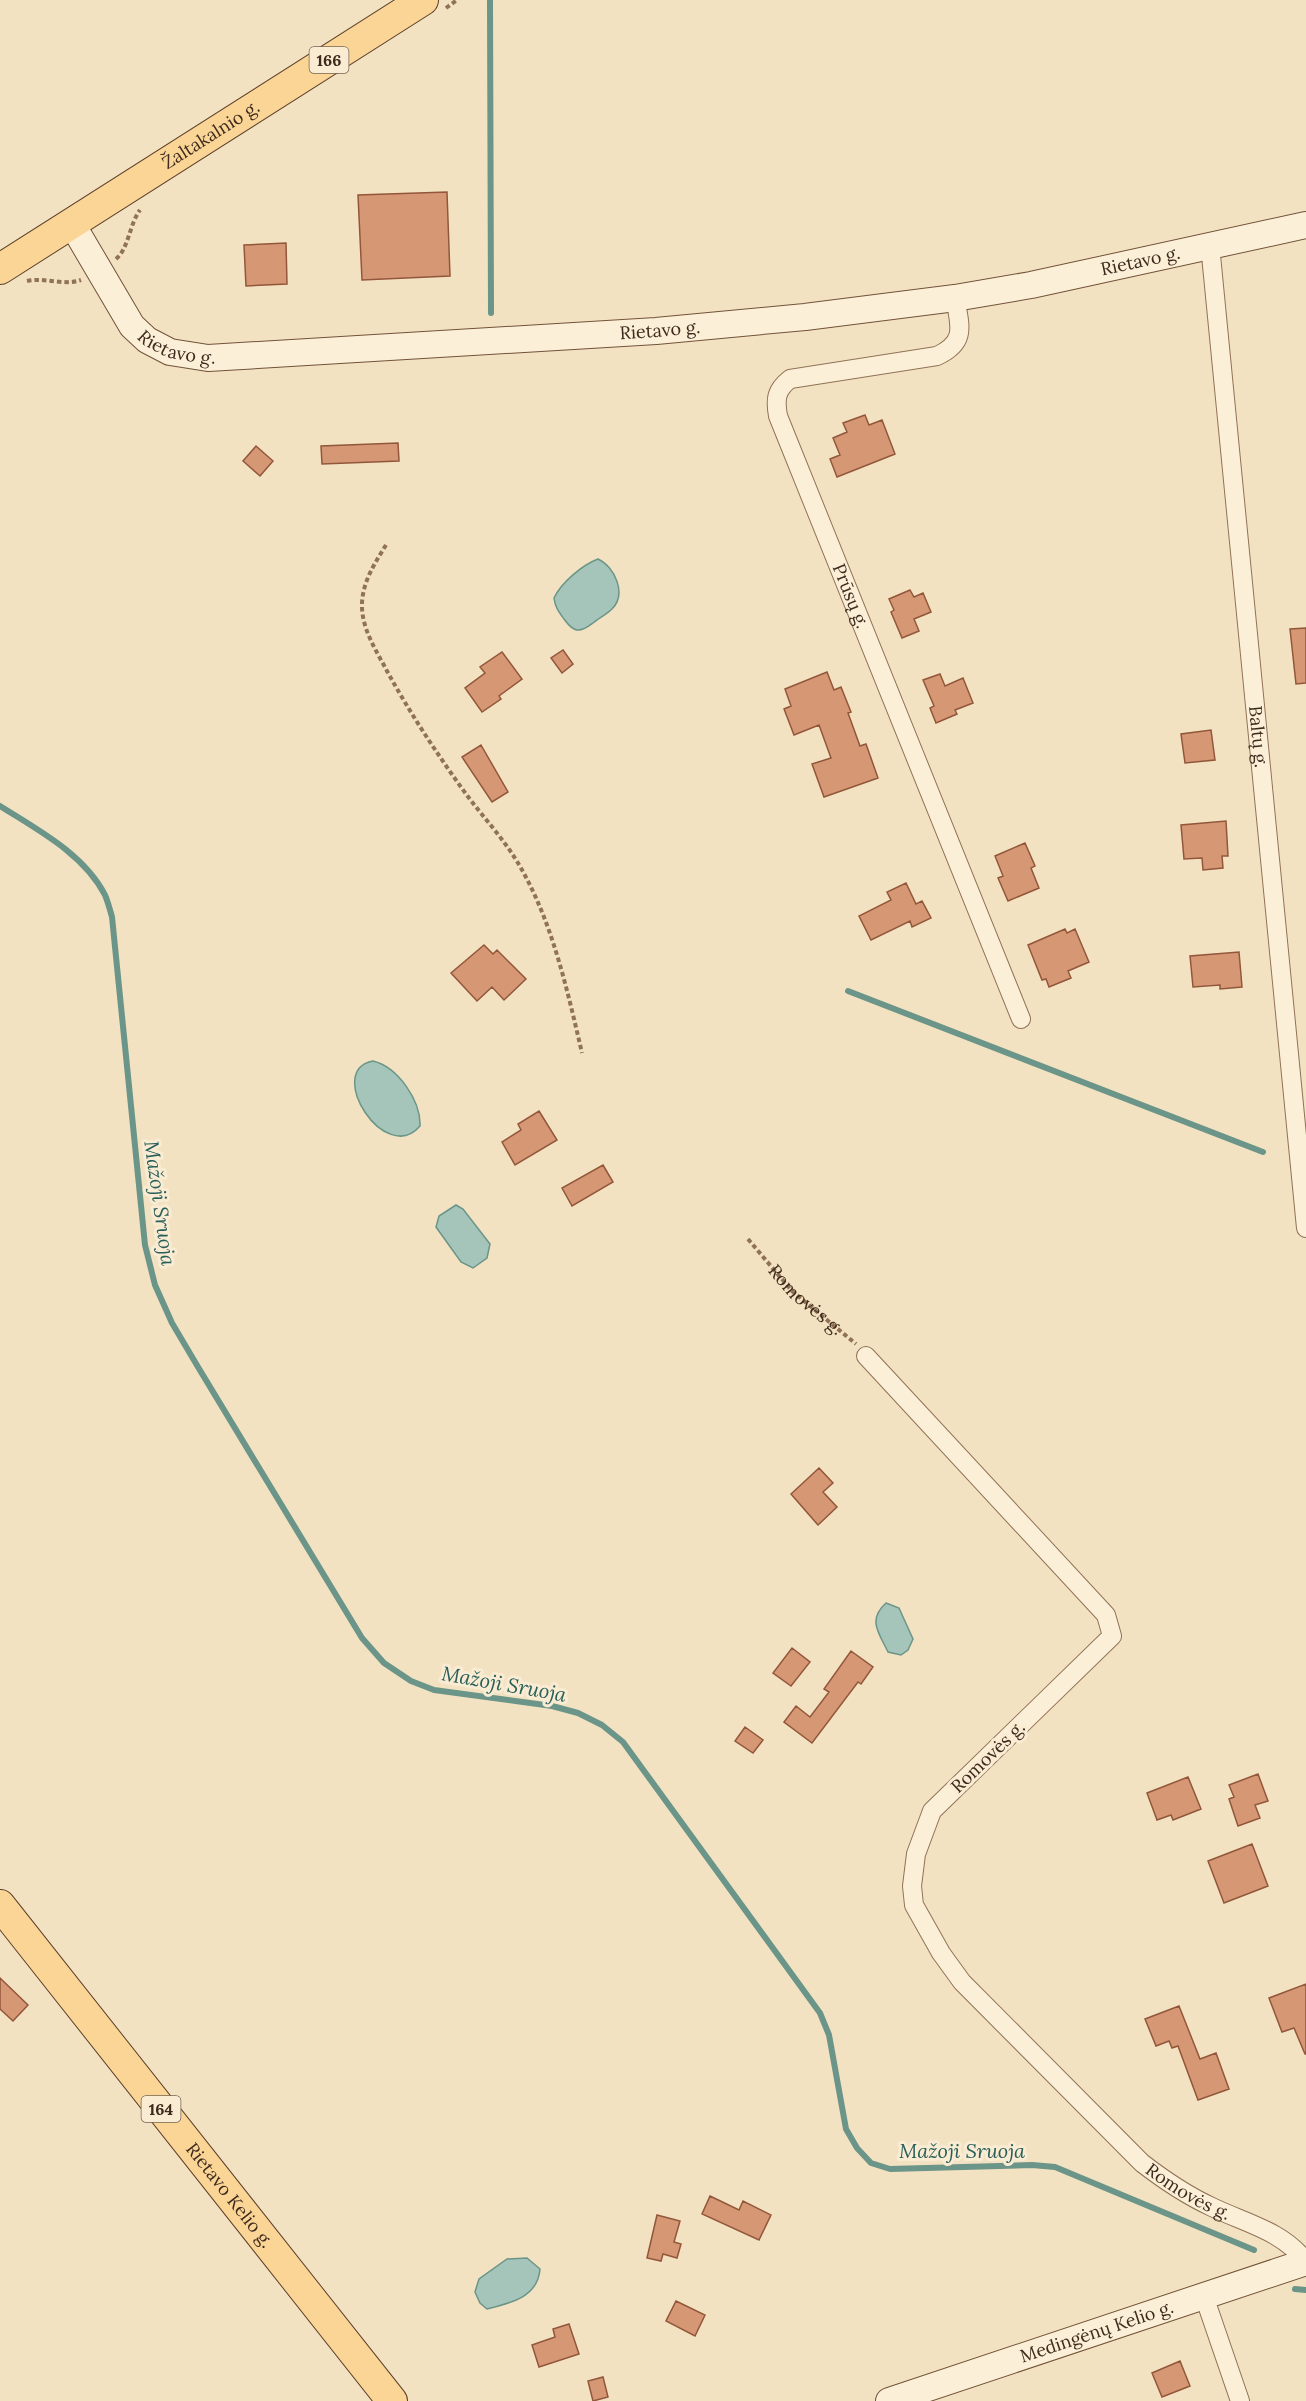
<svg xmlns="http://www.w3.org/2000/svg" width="1306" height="2401" viewBox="0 0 1306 2401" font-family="Lora,serif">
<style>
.water{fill:#a5c5ba;stroke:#6a9588;stroke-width:1.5}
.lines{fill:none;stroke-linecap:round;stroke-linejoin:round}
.stream{stroke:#6a9588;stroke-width:6}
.building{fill:#d69774;stroke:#92573a;stroke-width:1.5}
.street-casing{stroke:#907257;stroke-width:20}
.secondary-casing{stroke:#72523a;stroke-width:28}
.primary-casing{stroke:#5d402b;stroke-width:32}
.path{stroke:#907257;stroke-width:4;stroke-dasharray:4.5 3;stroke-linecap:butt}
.street{stroke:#fcefd7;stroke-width:18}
.secondary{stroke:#fcefd7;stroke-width:26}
.primary{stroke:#fad596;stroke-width:30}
.labels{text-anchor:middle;stroke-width:6;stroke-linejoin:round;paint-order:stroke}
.shield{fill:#f9ecd3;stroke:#766554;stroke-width:1.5}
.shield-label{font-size:16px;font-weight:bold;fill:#3e2b1d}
.street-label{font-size:18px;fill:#3e2b1d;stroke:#f9ecd3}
.water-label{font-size:20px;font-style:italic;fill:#2a5f59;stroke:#f9ecd3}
</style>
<rect width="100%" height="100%" fill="#f3e2c2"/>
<!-- water -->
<path class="water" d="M598,559C615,567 627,594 612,609C607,614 599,618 593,623C589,626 583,631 577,630C571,629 567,623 564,619C559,612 555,607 554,598C561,583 582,565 598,559Z
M373,1061C398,1067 421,1101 420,1126C385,1167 324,1070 373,1061Z
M456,1205L463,1209L490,1244L487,1258L473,1268L461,1262L436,1227L439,1216Z
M886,1603L899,1608L913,1639L908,1650L901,1655L888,1652C879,1633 867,1620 886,1603Z
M527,2258L540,2269C538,2297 511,2303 487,2309L480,2303L475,2292L479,2279L507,2259Z"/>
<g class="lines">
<!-- stream -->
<path class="stream" d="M490,0L491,313
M0,806C38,830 84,854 105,895C108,902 110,910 112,917L145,1245L155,1285L172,1323L198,1367L362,1638L384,1663L411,1681L434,1690L552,1706L578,1713L602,1725L623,1742L820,2013L829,2035L846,2129L857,2148L871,2163L890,2169L1032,2165L1055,2167L1254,2250
M848,991L1263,1152
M1295,2289L1306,2290"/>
</g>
<!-- building -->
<path class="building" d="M447,192L450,276L362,280L358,195Z
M286,243L287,284L246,286L244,245Z
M865,415L869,425L882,420L895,454L837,477L830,459L840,455L833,438L847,432L843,423Z
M398,443L399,461L322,464L321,446Z
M256,446L273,461L260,476L243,461Z
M910,590L914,597L923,593L931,612L914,619L919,631L902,638L891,612L894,610L889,599Z
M1306,628V683L1296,684L1290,629Z
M563,650L573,664L562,673L551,658Z
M502,652L522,679L499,696L501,699L482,712L465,688L485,673L480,667Z
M827,672L834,690L841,687L851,712L848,713L860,746L866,744L878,778L824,797L812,764L831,758L819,725L794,735L784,709L791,706L785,689Z
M940,674L945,686L963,678L973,703L955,710L957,714L936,723L930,708L934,706L923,680Z
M1211,730L1215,760L1185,763L1181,734Z
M481,745L508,792L492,802L462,757Z
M1226,821L1228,856H1222L1223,868L1203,870L1202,858L1184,859L1181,825Z
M1025,843L1035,866L1031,868L1039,888L1008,901L998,878L1003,876L995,856Z
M906,883L916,904L922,901L931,918L912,927L910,921L871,940L859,916L891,900L887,892Z
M1065,929L1067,933L1075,929L1089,962L1068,971L1071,978L1049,987L1046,979L1042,980L1028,945Z
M484,945L493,954L497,950L526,979L504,1000L492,987L477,1001L451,973Z
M1239,952L1242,987L1220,989V985L1193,987L1190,956Z
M539,1111L557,1140L515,1165L502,1142L521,1130L518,1124Z
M603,1165L613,1182L572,1206L562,1188Z
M819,1468L833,1483L823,1492L837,1507L818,1525L791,1494Z
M792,1648L810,1662L791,1686L773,1673Z
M851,1651L873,1667L861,1684L858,1682L812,1743L784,1722L796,1706L810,1717L829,1692L824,1689Z
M745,1727L763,1740L753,1753L735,1741Z
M1258,1774L1268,1801L1255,1805L1260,1818L1238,1826L1229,1799L1234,1797L1229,1785Z
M1188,1777L1201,1809L1173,1820L1171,1815L1157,1820L1147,1793Z
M1252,1844L1268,1886L1224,1903L1208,1861Z
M0,1978L28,2005L13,2021L0,2009Z
M1306,1984V2054H1305L1294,2028L1282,2032L1269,1998Z
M1179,2006L1200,2059L1216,2053L1229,2089L1198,2100L1178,2046L1172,2048L1169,2041L1156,2046L1145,2019Z
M710,2196L739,2210L743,2201L771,2215L759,2240L702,2214Z
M657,2215L680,2221L674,2242L681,2244L677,2258L663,2254L661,2261L647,2258Z
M676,2301L705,2315L695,2336L666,2321Z
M569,2324L579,2354L539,2367L532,2345L555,2337L553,2329Z
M1180,2361L1190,2386L1162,2397L1152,2373Z
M603,2377L608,2397L593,2401L588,2381Z"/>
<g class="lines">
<defs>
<g id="street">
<path id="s2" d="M1210,245L1306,1228"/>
<path id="s3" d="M955,298C960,326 967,342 937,356L790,379C776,390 775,399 778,416L1021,1019"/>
<path id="s4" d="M866,1356L1106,1615L1112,1636L932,1811L916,1854L912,1886L914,1905L941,1953L962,1982L1142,2163C1164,2180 1186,2195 1212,2207C1245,2223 1283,2231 1306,2262"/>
<path d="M1204,2296L1240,2401"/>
</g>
<g id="secondary">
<path id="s5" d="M72,224L132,326L147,340L170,352L208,358L656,331L805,317L955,298L1031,285L1306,225"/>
<path id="s6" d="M889,2401L1306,2262"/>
</g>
<g id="primary">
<path id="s7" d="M0,269L423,0"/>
<path id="s8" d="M0,1905L392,2401"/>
</g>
</defs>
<!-- street casing -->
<use href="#street" class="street-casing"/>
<!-- secondary casing -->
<use href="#secondary" class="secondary-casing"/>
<!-- primary casing -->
<use href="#primary" class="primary-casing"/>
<!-- path -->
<g class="path">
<path d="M446,8L457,0"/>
<path d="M116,259C129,248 129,225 140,210"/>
<path d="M27,281C45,277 64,286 81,280"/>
<path d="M386,545C375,563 363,581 362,603C361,628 376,650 387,671C410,713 437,754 466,794C483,817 503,838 518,863C552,920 567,989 582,1053"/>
<path id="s1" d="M748,1239L792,1291L856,1344"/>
</g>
<!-- street -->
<use href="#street" class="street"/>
<!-- secondary -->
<use href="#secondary" class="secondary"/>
<!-- primary -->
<use href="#primary" class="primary"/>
</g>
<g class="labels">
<!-- shield labels -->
<g class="shield">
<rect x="309.5" y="47" width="39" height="26" rx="4.5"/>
<rect x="141.5" y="2096" width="39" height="26" rx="4.5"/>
</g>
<g class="shield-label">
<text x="329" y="66">166</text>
<text x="161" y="2115">164</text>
</g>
<!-- street labels -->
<g class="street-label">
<text dy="6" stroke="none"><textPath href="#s7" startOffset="250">Žaltakalnio g.</textPath></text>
<text dy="6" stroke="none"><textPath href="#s5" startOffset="1142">Rietavo g.</textPath></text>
<text dy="6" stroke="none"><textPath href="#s5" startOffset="656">Rietavo g.</textPath></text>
<text dy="6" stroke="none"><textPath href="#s5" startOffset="170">Rietavo g.</textPath></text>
<text dy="6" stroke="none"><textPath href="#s3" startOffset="453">Prūsų g.</textPath></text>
<text dy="6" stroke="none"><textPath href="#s2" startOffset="494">Baltų g.</textPath></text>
<text dy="6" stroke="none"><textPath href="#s1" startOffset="84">Romovės g.</textPath></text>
<text transform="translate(988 1757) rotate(-44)" y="6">Romovės g.</text>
<text dy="6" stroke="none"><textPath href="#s4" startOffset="1124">Romovės g.</textPath></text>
<text dy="6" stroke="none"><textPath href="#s8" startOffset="370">Rietavo Kelio g.</textPath></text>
<text dy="6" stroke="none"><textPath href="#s6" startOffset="219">Medingėnų Kelio g.</textPath></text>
</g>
<!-- water labels -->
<g class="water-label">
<text transform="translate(160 1203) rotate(82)" y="7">Mažoji Sruoja</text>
<text transform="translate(504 1684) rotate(10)" y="7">Mažoji Sruoja</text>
<text x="962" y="2158">Mažoji Sruoja</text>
</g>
</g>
</svg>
